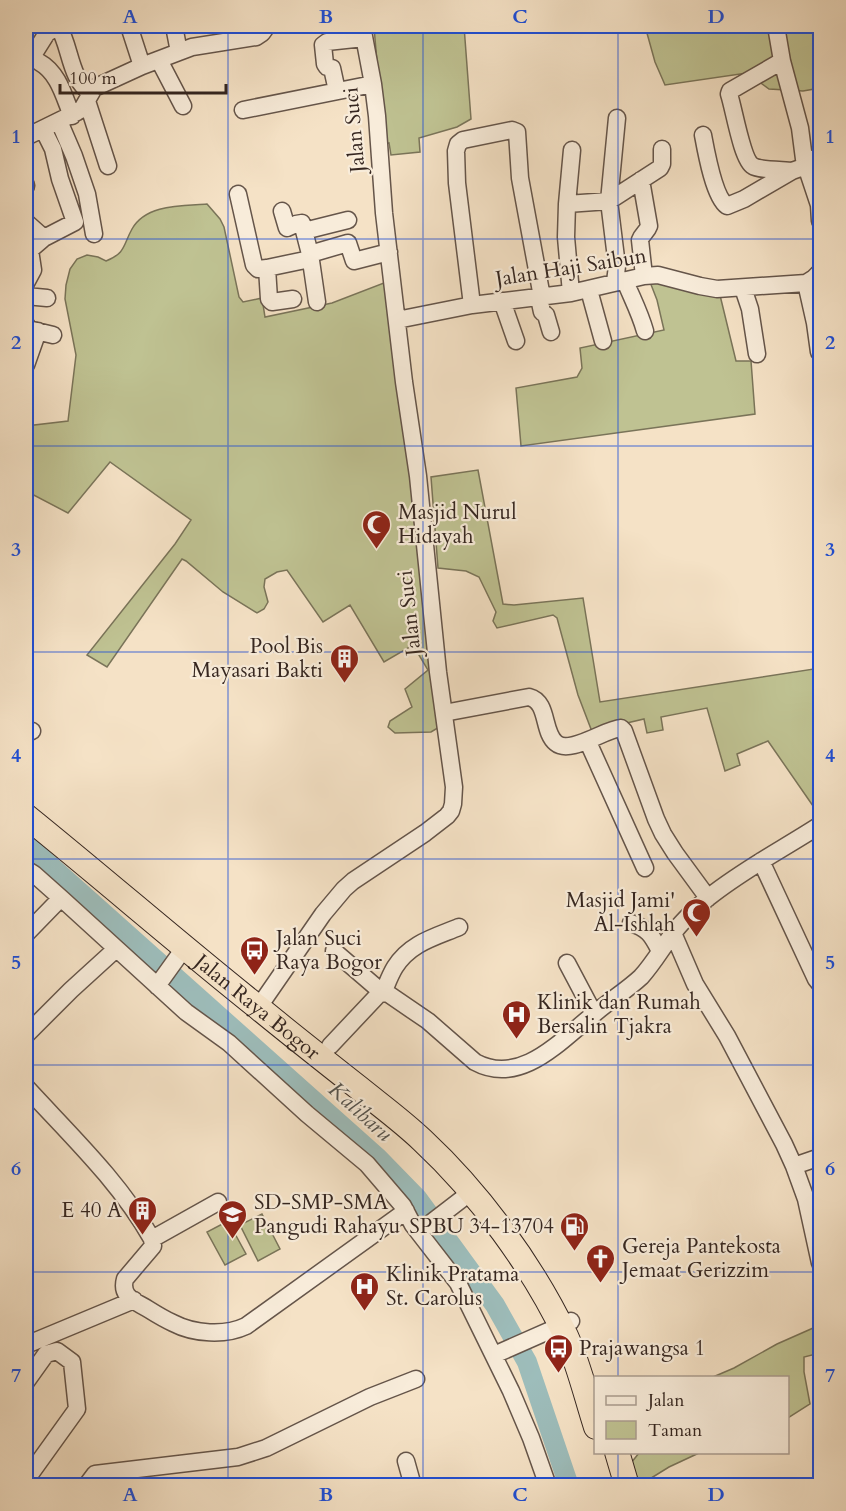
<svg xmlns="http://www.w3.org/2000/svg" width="846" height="1511" viewBox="0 0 846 1511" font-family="Cardo,serif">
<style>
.green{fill:#bfc292;stroke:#7a7459;stroke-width:1.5}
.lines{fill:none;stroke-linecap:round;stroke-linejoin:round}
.river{stroke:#9dbdbb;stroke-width:20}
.minor-casing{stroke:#65554a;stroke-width:19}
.highway-casing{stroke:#352620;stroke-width:26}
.minor{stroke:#f8ecda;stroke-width:16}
.highway{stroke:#f5e2c6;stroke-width:24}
.grid{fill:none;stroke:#1d4ed8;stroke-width:1.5;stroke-opacity:0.55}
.labels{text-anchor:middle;stroke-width:4.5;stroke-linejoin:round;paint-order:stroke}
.street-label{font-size:21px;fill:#352620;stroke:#f8ecda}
.poi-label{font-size:21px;fill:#352620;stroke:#f8ecda;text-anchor:start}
.water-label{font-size:22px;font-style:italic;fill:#54534e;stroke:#f8ecda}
.neatline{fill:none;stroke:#1d4ed8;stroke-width:2}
.grid-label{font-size:20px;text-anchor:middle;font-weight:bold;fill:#1d4ed8}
</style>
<rect width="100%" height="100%" fill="#f5e2c6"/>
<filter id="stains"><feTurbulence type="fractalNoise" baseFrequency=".00333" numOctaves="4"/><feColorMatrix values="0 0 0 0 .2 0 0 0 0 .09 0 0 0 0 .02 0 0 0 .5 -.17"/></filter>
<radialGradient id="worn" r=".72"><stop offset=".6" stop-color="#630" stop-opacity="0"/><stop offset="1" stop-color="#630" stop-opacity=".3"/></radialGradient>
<!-- green -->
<path class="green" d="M381,26H464L471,119L457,127L419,138L420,152L391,155L389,143L384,144L374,27Z
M645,26H820V88L803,91L769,89L747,73L665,85L655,62Z
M207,204L220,219L224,227L239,297L243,302L262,298L265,317L332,303L389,281L441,726L431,732L395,733L388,727L390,721L412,707L405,689L428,670L413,645L384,662L350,605L323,622L287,570L277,572L265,579L264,587L268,602L264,609L257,613L223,592L186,561L182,559L107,667L87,655L175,544L191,520L110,462L68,513L26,491V426L68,421L76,355L65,299L66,285L70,269L77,259L87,255L98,257L106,261C126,253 123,245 132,229C146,204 182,206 207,204Z
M640,275L718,287L736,361H751L755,414L521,446L516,388L577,377L582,368L580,348L664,330L657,300L650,282Z
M478,470L503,604L514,605L583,598L600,702L820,668V816L768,741L737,754L740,765L725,771L707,708L661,717L663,730L647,733L644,719L593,731L591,729L578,695L557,618L553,615L497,628L493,621L496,612L479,577L466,571L438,568L431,477Z
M262,1214L280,1249L258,1261L240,1225Z
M228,1221L246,1254L225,1265L207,1232Z
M820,1325V1353L804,1357V1372L810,1404L788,1418V1378L713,1377L734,1368L777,1344Z
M639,1453H699L669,1467L640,1485H636L631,1463Z"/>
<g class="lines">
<!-- river -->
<path class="river" d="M26,844L378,1158L417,1198L495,1305L527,1362L569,1486"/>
<defs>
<path id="minor" d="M58,26C71,46 69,79 91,93
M129,26L142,66
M174,26L179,52
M776,26L782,61L800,128L804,159L807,163
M26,56L30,60L47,33L59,26
M159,60L183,106
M782,61L730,91L729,94C734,109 742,160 753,166C759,170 784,170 792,171
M39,62C59,73 64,97 72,116
M337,91L332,68L327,67L325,64L323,45L327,42L364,38
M87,101L108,166
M243,110L373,84
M59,121L74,156L87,194L94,234
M703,135C706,151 714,197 727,206L744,199L792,171L806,166
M26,137L77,112L82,109L94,88L142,66L192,47L256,37L262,33L267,26
M820,155L812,160L806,166L819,205L820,221
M641,180L649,226C647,232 642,234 640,240L644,276
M26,185V186
M238,194L254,265L258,269L267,268L310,259
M567,204L609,201L660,168L662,164V149
M282,211L287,228L296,224L302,223L310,254L317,302
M26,222L44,238
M304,231L348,220
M310,254L348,243L354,261L389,252
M267,268L269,299L272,302L293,299
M625,281C632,298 640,313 645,331
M615,282L617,266L609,201L617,118
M26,283L33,270L30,250L44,238L75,222L60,179L53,149L43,129
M806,283L815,323L819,352
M743,288L750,309L757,354
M589,290L603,341
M571,293L566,237L567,204L572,150
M26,296L47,298
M539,298L542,312L546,315L551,332
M502,301L516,341
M472,305L457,183L456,151L458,144L463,140L512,130L517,132L520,178L542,297
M397,320L472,305L571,293L644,276L658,275L700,286L717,289L806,283L814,278L820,272
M26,324L28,329L53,335
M26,365L38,331
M444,713L529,697C549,702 542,732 556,743C570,755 605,729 621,728L624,731L656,819L663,834L675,853L708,898
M26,733L32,731
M588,742L645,868
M761,861L816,979L820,984
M26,869L34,874L61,898L186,1012L229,1043L307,1114L367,1164L403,1206L413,1225L458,1283L511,1391L531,1438L548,1486
M631,923C649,929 652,936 660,951
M673,933L695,984L727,1036L784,1144L794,1166L806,1199L820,1263
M26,934L61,898
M334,951L377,988L379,994
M567,963L594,1014
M157,986L185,947
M383,993C387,984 390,975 395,967C410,943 435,937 459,927
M258,1008L323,914L344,889L353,881L425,833L447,816L451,811L453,804L454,787L438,672L418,476L404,382L384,213L377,116L373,84L362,26
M26,1035L71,990L116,949
M330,1046L379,994L387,993L428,1021L475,1062C521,1087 561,1040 594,1014C609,1001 626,991 641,977C652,965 661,950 671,936C681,922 695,909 709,897C744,869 783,849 820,825
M26,1087C71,1136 119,1181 152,1239L153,1246L125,1279C120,1297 135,1301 148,1309C156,1314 164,1319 173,1323C194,1334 225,1336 246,1326L406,1211
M794,1166L820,1157
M419,1232L471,1192
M152,1239L218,1202
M26,1345L134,1300
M494,1355L571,1321
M26,1382L46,1354L57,1351L72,1362L77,1409L26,1480
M406,1461L413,1486
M86,1486L95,1474L238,1457L266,1448L370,1397L416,1379"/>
<g id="highway">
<path id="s1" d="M26,816C104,879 181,946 260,1009C293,1036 326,1062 359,1088C380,1105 402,1121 422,1140C479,1193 532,1265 566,1336C579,1365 586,1396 596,1427"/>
<path d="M617,1452L627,1486"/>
</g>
</defs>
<!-- minor casing -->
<use href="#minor" class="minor-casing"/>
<!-- highway casing -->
<use href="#highway" class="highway-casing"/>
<!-- minor -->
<use href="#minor" class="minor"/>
<!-- highway -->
<use href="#highway" class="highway"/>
</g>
<!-- grid -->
<path class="grid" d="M228,26V1486M423,26V1486M618,26V1378M26,239H820M26,446H820M26,652H820M26,859H820M26,1065H820M26,1272H820M618,1452V1486"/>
<!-- icons -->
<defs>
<symbol id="mosque-pin" viewBox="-11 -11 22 30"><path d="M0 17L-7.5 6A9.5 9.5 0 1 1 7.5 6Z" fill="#8f2418" stroke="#f8ecda"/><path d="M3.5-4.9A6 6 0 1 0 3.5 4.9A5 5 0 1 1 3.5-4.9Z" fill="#fff"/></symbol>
<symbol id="building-pin" viewBox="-11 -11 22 30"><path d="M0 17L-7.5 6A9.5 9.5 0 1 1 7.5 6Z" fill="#8f2418" stroke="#f8ecda"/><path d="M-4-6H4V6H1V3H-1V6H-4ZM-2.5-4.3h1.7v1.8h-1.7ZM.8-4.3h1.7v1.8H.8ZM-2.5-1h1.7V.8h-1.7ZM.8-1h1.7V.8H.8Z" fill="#fff"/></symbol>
<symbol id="bus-pin" viewBox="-11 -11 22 30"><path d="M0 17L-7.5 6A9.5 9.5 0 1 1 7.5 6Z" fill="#8f2418" stroke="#f8ecda"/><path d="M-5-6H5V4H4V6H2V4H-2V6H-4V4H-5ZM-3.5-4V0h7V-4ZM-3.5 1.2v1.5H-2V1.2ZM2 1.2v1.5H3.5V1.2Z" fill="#fff"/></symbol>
<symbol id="hospital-pin" viewBox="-11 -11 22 30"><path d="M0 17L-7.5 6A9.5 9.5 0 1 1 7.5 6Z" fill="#8f2418" stroke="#f8ecda"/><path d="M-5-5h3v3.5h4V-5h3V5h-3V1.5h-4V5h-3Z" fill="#fff"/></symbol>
<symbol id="school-pin" viewBox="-11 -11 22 30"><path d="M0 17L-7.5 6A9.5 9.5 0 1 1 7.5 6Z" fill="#8f2418" stroke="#f8ecda"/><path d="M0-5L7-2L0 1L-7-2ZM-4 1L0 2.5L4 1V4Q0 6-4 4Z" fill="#fff"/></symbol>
<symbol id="fuel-pin" viewBox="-11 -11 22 30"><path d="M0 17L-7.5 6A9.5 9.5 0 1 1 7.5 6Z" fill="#8f2418" stroke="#f8ecda"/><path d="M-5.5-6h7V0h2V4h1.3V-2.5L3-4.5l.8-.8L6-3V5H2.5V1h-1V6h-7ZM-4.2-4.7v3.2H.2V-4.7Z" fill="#fff"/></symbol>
<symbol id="church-pin" viewBox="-11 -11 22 30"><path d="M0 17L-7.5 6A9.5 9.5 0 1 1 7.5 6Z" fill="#8f2418" stroke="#f8ecda"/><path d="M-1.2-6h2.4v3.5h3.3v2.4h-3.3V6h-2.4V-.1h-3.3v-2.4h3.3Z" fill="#fff"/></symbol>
</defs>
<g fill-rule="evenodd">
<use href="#mosque-pin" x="360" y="508" width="33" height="45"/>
<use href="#building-pin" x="328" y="642" width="33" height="45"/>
<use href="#mosque-pin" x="680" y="896" width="33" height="45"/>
<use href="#bus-pin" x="238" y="934" width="33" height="45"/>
<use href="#hospital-pin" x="500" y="998" width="33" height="45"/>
<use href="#building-pin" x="126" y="1194" width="33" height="45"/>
<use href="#school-pin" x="216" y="1198" width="33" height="45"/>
<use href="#fuel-pin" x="558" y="1210" width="33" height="45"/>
<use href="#church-pin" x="584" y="1242" width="33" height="45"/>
<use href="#hospital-pin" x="348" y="1270" width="33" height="45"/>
<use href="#bus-pin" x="542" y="1332" width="33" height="45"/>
</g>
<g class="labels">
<!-- street labels -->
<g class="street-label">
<text transform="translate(354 130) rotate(-95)" y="7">Jalan Suci</text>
<text transform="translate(571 267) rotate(-9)" y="7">Jalan Haji Saibun</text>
<text transform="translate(409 613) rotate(-96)" y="7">Jalan Suci</text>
<text dy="7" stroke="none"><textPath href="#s1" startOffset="300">Jalan Raya Bogor</textPath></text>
</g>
<!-- poi labels -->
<g class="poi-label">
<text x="398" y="519">Masjid Nurul<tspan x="398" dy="24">Hidayah</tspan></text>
<text x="323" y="653" text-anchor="end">Pool Bis<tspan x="323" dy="24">Mayasari Bakti</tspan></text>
<text x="675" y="907" text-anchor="end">Masjid Jami'<tspan x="675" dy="24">Al-Ishlah</tspan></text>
<text x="276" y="945">Jalan Suci<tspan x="276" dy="24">Raya Bogor</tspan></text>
<text x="537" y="1009">Klinik dan Rumah<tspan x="537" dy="24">Bersalin Tjakra</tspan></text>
<text x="254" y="1209">SD-SMP-SMA<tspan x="254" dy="24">Pangudi Rahayu</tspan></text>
<text x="122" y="1217" text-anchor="end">E 40 A</text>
<text x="554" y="1233" text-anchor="end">SPBU 34-13704</text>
<text x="622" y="1253">Gereja Pantekosta<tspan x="622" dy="24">Jemaat Gerizzim</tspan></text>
<text x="386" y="1281">Klinik Pratama<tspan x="386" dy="24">St. Carolus</tspan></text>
<text x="579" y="1355">Prajawangsa 1</text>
</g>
<!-- water labels -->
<g class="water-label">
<text transform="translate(361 1111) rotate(42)" y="8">Kalibaru</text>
</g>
</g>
<!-- margin -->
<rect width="846" height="1511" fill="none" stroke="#f5e2c6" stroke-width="66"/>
<!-- legend -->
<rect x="594" y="1376" width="195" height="78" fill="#f8ecda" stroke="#aa9d90" stroke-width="1.5"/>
<rect x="606" y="1396" width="30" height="9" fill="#f8ecda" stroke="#aa9d90" stroke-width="1.5"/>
<text x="648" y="1406" font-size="18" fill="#352620">Jalan</text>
<rect x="606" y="1421" width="30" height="18" fill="#bfc292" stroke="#aa9d90" stroke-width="1.5"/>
<text x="648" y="1436" font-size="18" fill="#352620">Taman</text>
<!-- scale -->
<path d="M60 84v9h166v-9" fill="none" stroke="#352620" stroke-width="3"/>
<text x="69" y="84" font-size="18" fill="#352620" stroke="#f8ecda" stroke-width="4.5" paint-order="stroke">100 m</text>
<rect x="33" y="33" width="780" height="1445" class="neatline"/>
<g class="grid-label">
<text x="130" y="23">A</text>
<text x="326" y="23">B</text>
<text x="520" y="23">C</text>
<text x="716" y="23">D</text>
<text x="16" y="143">1</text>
<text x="830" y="143">1</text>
<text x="16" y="349">2</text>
<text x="830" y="349">2</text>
<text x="16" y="556">3</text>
<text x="830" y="556">3</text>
<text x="16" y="762">4</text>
<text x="830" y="762">4</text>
<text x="16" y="969">5</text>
<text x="830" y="969">5</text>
<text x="16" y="1175">6</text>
<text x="830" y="1175">6</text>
<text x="16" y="1382">7</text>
<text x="830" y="1382">7</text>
<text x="130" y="1501">A</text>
<text x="326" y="1501">B</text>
<text x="520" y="1501">C</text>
<text x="716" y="1501">D</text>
</g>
<rect width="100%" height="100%" filter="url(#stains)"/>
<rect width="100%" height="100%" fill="url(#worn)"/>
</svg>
